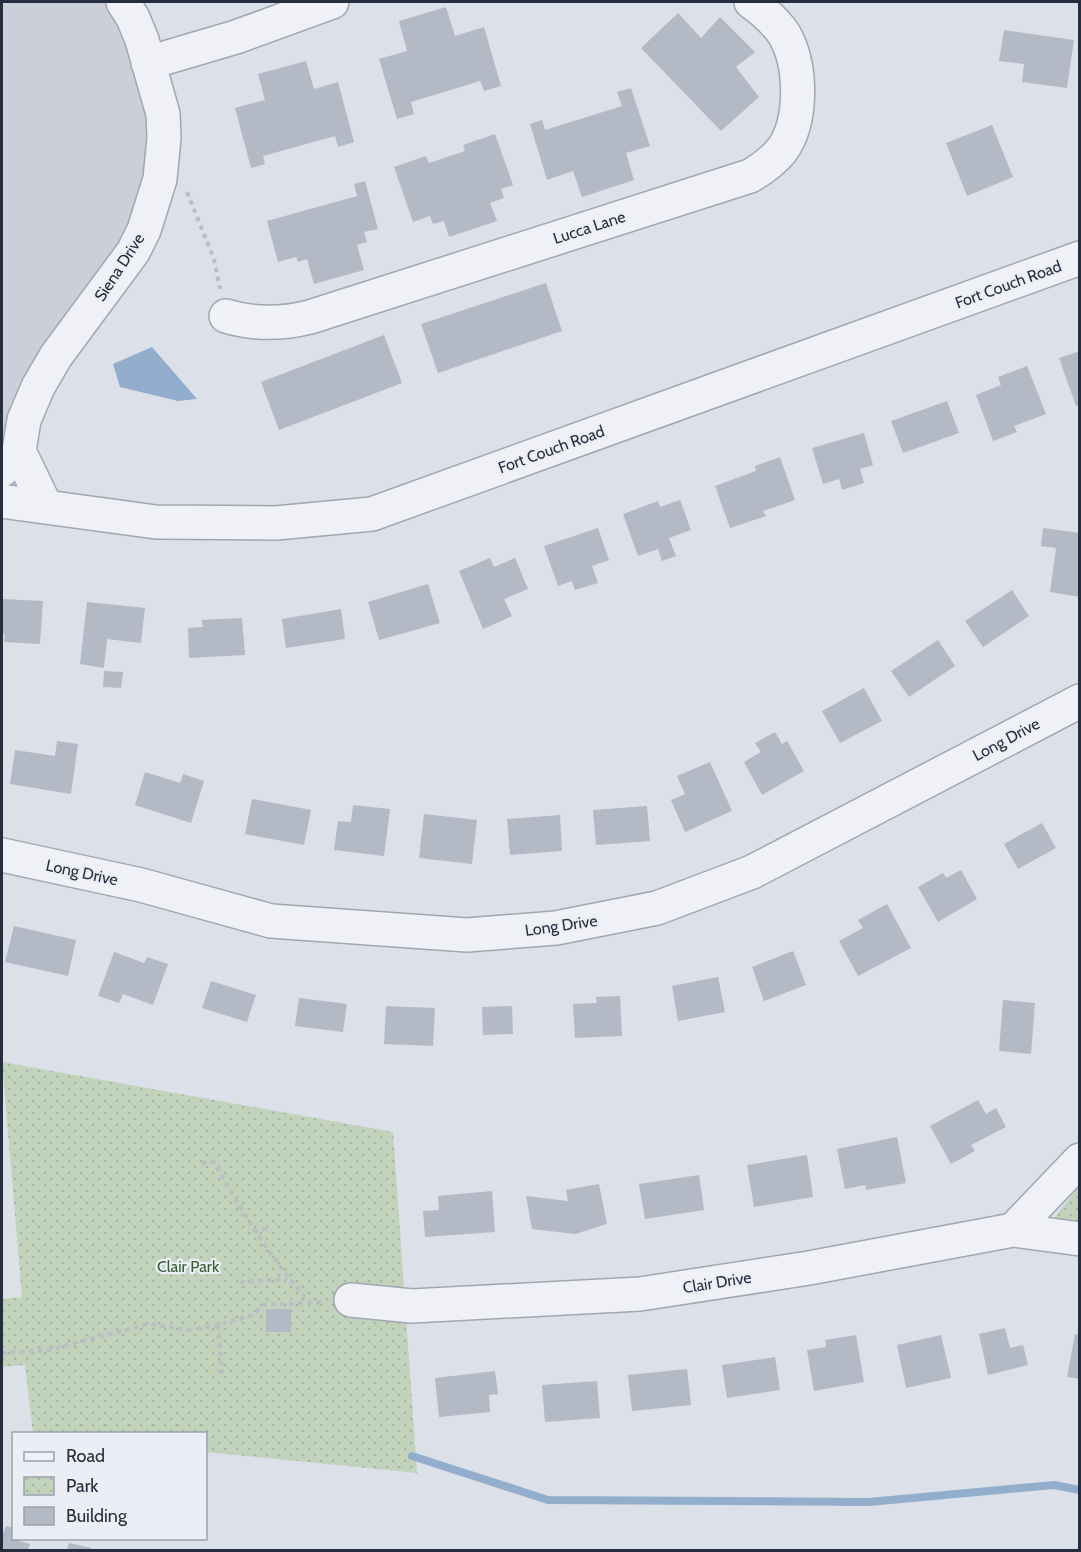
<svg xmlns="http://www.w3.org/2000/svg" width="1081" height="1552" viewBox="0 0 1081 1552" font-family="Cabin,sans-serif">
<style>
.built{fill:#cacfda}
.park{fill:url(#park-dots)}
.water{fill:#92aecc}
.lines{fill:none;stroke-linecap:round;stroke-linejoin:round}
.stream{stroke:#92aecc;stroke-width:8}
.building{fill:#b3b9c5}
.minor-casing{stroke:#a1a7b2;stroke-width:36}
.path{stroke:#babec7;stroke-width:4;stroke-dasharray:4.5 4.5;stroke-linecap:butt}
.minor{stroke:#eff1f6;stroke-width:33}
.labels{text-anchor:middle;stroke-width:4.5;stroke-linejoin:round;paint-order:stroke}
.street-label{font-size:16px;fill:#242e40;stroke:#ebeff5}
.park-label{font-size:16px;fill:#385d30;stroke:#ebeff5}
</style>
<defs>
<pattern id="park-dots" width="8" height="8" patternUnits="userSpaceOnUse" patternTransform="scale(1.5)"><rect width="8" height="8" fill="#c2d3bc"/><path d="M2 2h.1M6 6h.1" fill="none" stroke="#a7b5a3" stroke-width="1.8" stroke-linecap="round"/></pattern>
</defs>
<rect width="100%" height="100%" fill="#dce0e8"/>
<!-- built -->
<path class="built" d="M2,2H123L162,160L2,470Z"/>
<!-- park -->
<path class="park" d="M2,1062L393,1132L417,1473L206,1452V1434L33,1433L25,1365L2,1367V1299L22,1297Z
M1079,1186V1223L1052,1221Z"/>
<!-- water -->
<path class="water" d="M152,347L197,399L178,401L120,387L113,364Z"/>
<g class="lines">
<!-- stream -->
<path class="stream" d="M412,1456L548,1500L869,1502L1054,1485L1080,1490"/>
</g>
<!-- building -->
<path class="building" d="M446,7L455,36L484,27L501,86L484,91L480,81L411,102L414,114L397,119L379,59L407,51L399,21Z
M678,13L701,38L720,17L755,52L736,67L759,97L721,131L641,48Z
M1004,30L1074,40L1067,88L1022,82L1024,64L999,61Z
M306,61L314,89L338,82L354,142L338,147L335,136L263,156L265,164L251,168L235,108L265,100L258,74Z
M631,88L650,146L626,153L634,180L582,197L573,171L547,180L530,124L542,120L545,130L622,106L617,92Z
M992,125L1013,177L967,196L946,143Z
M495,134L513,185L501,189L504,198L490,203L497,221L449,237L444,221L433,224L430,216L413,222L394,167L426,156L429,163L465,151L463,145Z
M365,181L378,229L364,232L367,242L357,245L364,270L314,284L307,259L298,262L296,257L278,262L267,221L357,196L354,184Z
M546,283L562,331L438,373L421,324Z
M384,335L402,383L279,430L261,382Z
M1080,351V405L1076,406L1059,358Z
M1027,366L1046,414L1014,426L1017,432L993,441L976,395L1001,385L998,377Z
M947,401L959,433L903,453L891,421Z
M864,433L873,465L860,469L864,483L842,490L839,479L823,484L812,448Z
M780,457L795,500L763,511L766,516L730,528L715,486L756,471L755,466Z
M680,500L691,530L669,538L676,556L662,561L658,549L638,556L623,514L658,501L660,507Z
M598,528L609,560L592,566L598,583L575,590L572,581L558,586L544,546Z
M1043,528L1080,533V597L1050,592L1056,548L1041,546Z
M490,558L494,567L515,558L528,589L504,599L512,616L483,629L459,571Z
M428,584L440,623L379,640L368,602Z
M1012,590L1029,616L983,647L965,621Z
M2,599L43,601L40,644L4,642L5,634H2Z
M87,602L145,608L141,643L107,639L104,668L80,664Z
M341,609L345,639L286,648L282,619Z
M242,618L245,655L189,658L188,628L203,627L202,620Z
M938,640L955,666L909,697L891,671Z
M104,671L123,672L121,688L103,687Z
M864,688L882,721L840,743L822,711Z
M775,732L782,744L787,741L804,771L762,795L744,762L761,752L755,743Z
M57,741L78,744L71,794L10,784L15,750L55,756Z
M710,762L732,811L685,832L671,800L685,794L677,776Z
M145,772L180,783L183,774L204,781L191,823L135,805Z
M252,799L311,810L304,845L245,834Z
M353,805L390,809L384,856L334,850L338,821L351,822Z
M647,806L650,841L596,845L593,810Z
M424,814L477,820L472,864L419,858Z
M560,815L562,851L510,855L507,819Z
M1042,823L1056,848L1018,869L1004,844Z
M961,870L977,899L938,922L918,887L943,873L946,878Z
M887,904L911,948L858,976L839,941L863,928L858,920Z
M14,926L76,940L68,976L5,962Z
M793,951L806,985L764,1001L752,967Z
M114,952L144,963L147,957L168,964L153,1005L123,994L119,1003L98,996Z
M718,977L725,1012L678,1021L672,986Z
M211,981L256,995L247,1022L202,1008Z
M620,996L622,1036L575,1038L573,1004L597,1003L596,997Z
M299,998L347,1004L343,1032L295,1026Z
M1003,1000L1035,1003L1031,1054L999,1051Z
M386,1006L435,1008L433,1046L384,1044Z
M512,1006L513,1034L483,1035L482,1007Z
M978,1100L986,1114L996,1108L1006,1127L971,1145L975,1151L951,1164L930,1126Z
M897,1137L906,1183L866,1190L865,1185L845,1189L837,1149Z
M807,1155L813,1197L754,1207L747,1165Z
M699,1175L704,1210L645,1219L639,1184Z
M599,1184L607,1224L575,1234L532,1229L526,1196L568,1201L566,1190Z
M492,1191L495,1232L425,1237L423,1211L439,1210L438,1196Z
M266,1309H291V1332H266Z
M1005,1328L1010,1348L1023,1345L1028,1365L988,1375L979,1334Z
M1075,1334L1080,1335V1379L1067,1377Z
M856,1335L864,1382L814,1391L807,1350L826,1347L825,1340Z
M941,1335L951,1378L906,1388L897,1345Z
M775,1357L780,1390L727,1398L722,1365Z
M687,1369L691,1405L632,1411L628,1375Z
M495,1371L498,1394L489,1395L490,1412L439,1417L435,1378Z
M597,1381L600,1418L545,1422L542,1385Z
M6,1526L14,1528V1538H20L19,1541L30,1544L28,1550H2V1536Z
M69,1543L91,1548L90,1550H67Z"/>
<g class="lines">
<defs>
<path id="minor" d="M148,63L236,37L332,2
M226,316C255,325 282,324 310,317L750,176C762,169 773,161 782,150C803,121 802,65 784,34C776,22 762,10 751,2
M19,451L46,507
M2,470L19,451L24,420L38,387L56,356L133,252L144,230L160,179L164,138L163,114L142,40L133,18L123,2
M2,501L156,522L276,523L372,514L1080,258
M2,855L141,885L271,921L467,935L556,928L657,908L752,872L1080,701
M1013,1230L1080,1160
M351,1300L412,1306L640,1294L809,1268L1013,1230L1080,1239"/>
</defs>
<!-- minor casing -->
<use href="#minor" class="minor-casing"/>
<!-- path -->
<path class="path" d="M187,192L214,259L220,289
M202,1163L214,1162C242,1212 271,1259 309,1302
M254,1232L269,1228
M240,1282L287,1279
M218,1325L222,1374
M2,1353L48,1350L149,1324L189,1330L218,1325L253,1315L263,1305L324,1302"/>
<!-- minor -->
<use href="#minor" class="minor"/>
</g>
<g class="labels">
<!-- street labels -->
<g class="street-label">
<text transform="translate(589 227) rotate(-18)" y="6">Lucca Lane</text>
<text transform="translate(119 267) rotate(-57)" y="6">Siena Drive</text>
<text transform="translate(1008 284) rotate(-20)" y="6">Fort Couch Road</text>
<text transform="translate(551 449) rotate(-20)" y="6">Fort Couch Road</text>
<text transform="translate(1006 739) rotate(-28)" y="6">Long Drive</text>
<text transform="translate(82 872) rotate(12)" y="6">Long Drive</text>
<text transform="translate(561 925) rotate(-8)" y="6">Long Drive</text>
<text transform="translate(717 1282) rotate(-9)" y="6">Clair Drive</text>
</g>
<!-- park labels -->
<g class="park-label">
<text x="188" y="1272">Clair Park</text>
</g>
</g>
<!-- border -->
<rect width="1081" height="1552" fill="none" stroke="#242e40" stroke-width="6"/>
<!-- legend -->
<rect x="12" y="1432" width="195" height="108" fill="#ebeff5" stroke="#9ba2ad" stroke-width="1.5"/>
<rect x="24" y="1452" width="30" height="9" fill="#eff1f6" stroke="#9ba2ad" stroke-width="1.5"/>
<text x="66" y="1462" font-size="18" fill="#242e40">Road</text>
<rect x="24" y="1477" width="30" height="18" fill="url(#park-dots)" stroke="#9ba2ad" stroke-width="1.5"/>
<text x="66" y="1492" font-size="18" fill="#242e40">Park</text>
<rect x="24" y="1507" width="30" height="18" fill="#b3b9c5" stroke="#9ba2ad" stroke-width="1.5"/>
<text x="66" y="1522" font-size="18" fill="#242e40">Building</text>
</svg>
